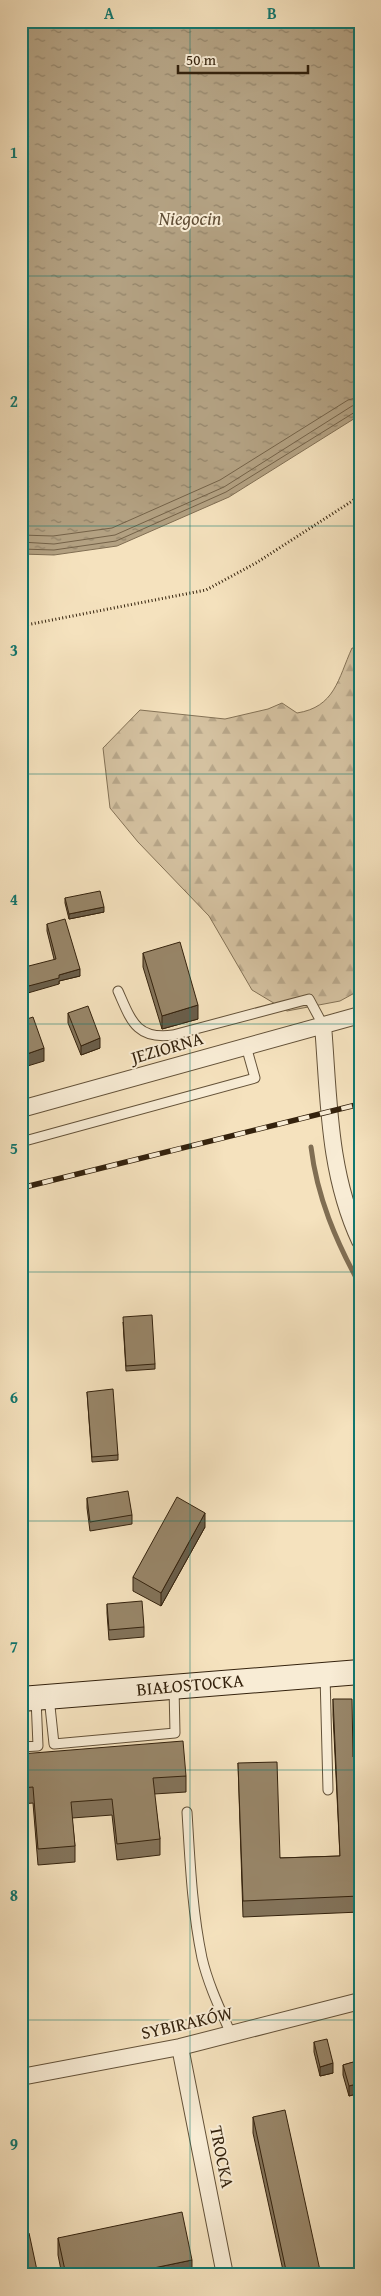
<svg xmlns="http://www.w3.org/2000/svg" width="381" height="2296" viewBox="0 0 381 2296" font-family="'Gentium Book Plus',serif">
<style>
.forest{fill:url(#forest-firs);stroke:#847256}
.water{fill:url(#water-ripples);stroke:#806e53}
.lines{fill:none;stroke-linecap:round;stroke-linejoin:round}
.shore{stroke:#746248;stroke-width:1}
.stream{stroke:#806e53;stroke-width:5}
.lane-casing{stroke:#645239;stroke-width:11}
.street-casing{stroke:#645239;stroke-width:18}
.secondary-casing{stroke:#34220d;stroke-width:26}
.path{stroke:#34220d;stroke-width:3;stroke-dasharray:1 2.5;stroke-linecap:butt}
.lane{stroke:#f8ecd5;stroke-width:9}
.street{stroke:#f8ecd5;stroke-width:16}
.secondary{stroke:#f8ecd5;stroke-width:24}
.rail-casing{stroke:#34220d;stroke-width:5.5}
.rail{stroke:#f8ecd5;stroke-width:4;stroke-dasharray:11;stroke-linecap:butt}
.wall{fill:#83735a;stroke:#34220d}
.shaded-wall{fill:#6a5e4a;stroke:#34220d}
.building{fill:#988669;stroke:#34220d}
.grid{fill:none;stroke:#0f766e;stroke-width:1;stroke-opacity:0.55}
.labels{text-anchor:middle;stroke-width:4;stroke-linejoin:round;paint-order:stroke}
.street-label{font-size:18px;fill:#34220d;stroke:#f8ecd5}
.water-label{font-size:19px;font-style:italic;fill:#604e36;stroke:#f8ecd5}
.neatline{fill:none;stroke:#0f766e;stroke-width:2}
.grid-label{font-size:16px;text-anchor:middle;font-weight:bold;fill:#0f766e}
</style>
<defs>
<pattern id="forest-firs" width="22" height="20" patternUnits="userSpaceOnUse" patternTransform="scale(1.25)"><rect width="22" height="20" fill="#d4c1a0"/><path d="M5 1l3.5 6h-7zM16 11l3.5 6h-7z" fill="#b7a689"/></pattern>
<pattern id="water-ripples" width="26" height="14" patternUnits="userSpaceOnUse" patternTransform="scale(1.25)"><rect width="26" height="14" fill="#b3a182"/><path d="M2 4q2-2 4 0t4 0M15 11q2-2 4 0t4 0" fill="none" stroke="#928369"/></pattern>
</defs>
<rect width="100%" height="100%" fill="#f5e2be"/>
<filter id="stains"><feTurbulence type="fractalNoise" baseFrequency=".004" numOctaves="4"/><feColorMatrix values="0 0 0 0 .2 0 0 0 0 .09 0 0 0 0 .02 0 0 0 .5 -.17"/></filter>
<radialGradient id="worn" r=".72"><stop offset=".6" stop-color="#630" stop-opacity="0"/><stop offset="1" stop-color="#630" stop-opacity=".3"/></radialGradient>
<!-- forest -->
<path class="forest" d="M352,648L360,649V990L340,1001L287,1011L252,990L209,916L138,842L110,808L103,748L140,710L225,719L268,709L282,703L297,713C335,707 338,679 352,648Z"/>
<!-- water -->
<path class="water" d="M21,21H360V415L229,497L117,546L54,555L21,554Z"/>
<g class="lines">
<!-- shore -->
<path class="shore" d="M21,535L53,536L112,528L220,480L348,400L360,397
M21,542L54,544L115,535L224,487L352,406L360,404
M21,549L54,550L116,541L226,492L355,412L360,411"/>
<!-- stream -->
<path class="stream" d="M359,1139L360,1148
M311,1147C317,1197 336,1241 360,1285"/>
<defs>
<path id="lane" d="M118,991C131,1020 136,1040 173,1035L309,999L323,1025
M21,1142L255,1078L246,1046
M325,1675L328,1790
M49,1697L54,1744L175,1733L174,1687
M21,1747L38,1746L36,1698
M187,1812C190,1861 192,1910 202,1958C208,1984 220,2009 231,2034"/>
<path id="street" d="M323,1025C329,1099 328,1172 360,1241
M21,1109L360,1015
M180,2047L225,2275
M21,2077L180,2047L360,2001"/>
<path id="secondary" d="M21,1699L360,1672"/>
</defs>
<!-- lane casing -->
<use href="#lane" class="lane-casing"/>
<!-- street casing -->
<use href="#street" class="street-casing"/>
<!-- secondary casing -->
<use href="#secondary" class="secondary-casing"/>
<!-- path -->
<path class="path" d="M21,626L206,590L256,563L360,496"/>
<!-- lane -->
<use href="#lane" class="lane"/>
<!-- street -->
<use href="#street" class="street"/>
<!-- secondary -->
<use href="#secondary" class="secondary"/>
<defs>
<path id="rail" d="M21,1188L360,1104"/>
</defs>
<!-- rail casing -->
<use href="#rail" class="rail-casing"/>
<!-- rail -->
<use href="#rail" class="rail"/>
</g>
<!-- wall -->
<path class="wall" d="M65,898L104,912L69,919L65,903Z
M47,924L80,976L59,981V984L54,959L47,931Z
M143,953L198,1019L162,1029L143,967Z
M68,1013L100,1048L81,1055L68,1023Z
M123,1322L155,1364V1369L126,1371Z
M87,1392L118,1455V1460L92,1462Z
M87,1498L132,1515V1524L90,1531L87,1508Z
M205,1527L161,1606L133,1591V1577Z
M107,1604L144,1627V1637L109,1640L107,1613Z
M333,1699L353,1757H360V1912L243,1917L238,1763L280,1858L340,1856L333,1715Z
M21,1754L186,1776V1792L154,1794L160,1839V1855L117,1860L112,1815L72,1818L75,1846V1862L38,1865L33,1803L21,1804Z
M360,2039V2093L349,2096L343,2075V2065L358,2061L355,2045V2040Z
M314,2042L333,2073L320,2076L314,2052Z
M253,2117L321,2275H284L253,2133Z
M58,2238L192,2275H62L58,2255Z"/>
<!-- shaded-wall -->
<path class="shaded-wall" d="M104,907V912L69,919V914Z
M80,969V976L59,981V984L21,995V988L59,975Z
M198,1005V1019L162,1029V1016Z
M100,1038V1048L81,1055V1046Z
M44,1048V1061L21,1068V1056Z
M205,1513V1527L161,1606V1593Z
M21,1605H24V1618L21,1619Z
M333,2063V2073L320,2076V2067Z
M360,2083V2093L349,2096V2086Z
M192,2260V2275H120Z"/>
<!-- building -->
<path class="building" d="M100,891L104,907L69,914L65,898Z
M65,919L80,969L59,975V978L21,988V968L56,959L47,924Z
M180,942L198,1005L162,1016L143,953Z
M88,1006L100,1038L81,1046L68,1013Z
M33,1017L44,1048L21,1056V1021Z
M152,1315L155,1364L126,1366L123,1317Z
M113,1389L118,1455L92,1457L87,1392Z
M128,1491L132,1515L90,1522L87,1498Z
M177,1497L205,1513L161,1593L133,1577Z
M21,1589L24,1605H21Z
M142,1601L144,1627L109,1630L107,1604Z
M333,1699H352L353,1757H360V1896L243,1901L238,1763L277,1762L280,1858L340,1856Z
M183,1741L186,1776L153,1778L160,1839L117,1844L112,1799L71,1802L75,1846L38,1849L33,1787L21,1788V1754Z
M327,2039L333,2063L320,2067L314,2042Z
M360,2039V2057H359L355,2040Z
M360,2060V2083L349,2086L343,2065Z
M285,2110L321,2275H287L253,2117Z
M182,2212L192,2260L120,2275H66L58,2238Z
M29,2233L38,2275H21V2235Z"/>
<!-- grid -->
<path class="grid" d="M190,21V2275M21,276H360M21,526H360M21,774H360M21,1024H360M21,1272H360M21,1521H360M21,1770H360M21,2020H360"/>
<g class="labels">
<!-- street labels -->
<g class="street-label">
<text transform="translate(167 1048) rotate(-16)" y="6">JEZIORNA</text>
<text transform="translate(190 1685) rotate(-5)" y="6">BIAŁOSTOCKA</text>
<text transform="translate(187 2023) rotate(-13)" y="6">SYBIRAKÓW</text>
<text transform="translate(222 2157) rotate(79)" y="6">TROCKA</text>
</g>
<!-- water labels -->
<g class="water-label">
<text x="190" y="225">Niegocin</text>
</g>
</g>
<!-- margin -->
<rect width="381" height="2296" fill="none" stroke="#f5e2be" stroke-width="55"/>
<!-- scale -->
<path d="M178 65v8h130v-8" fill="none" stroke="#34220d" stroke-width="2.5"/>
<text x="186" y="65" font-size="15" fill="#34220d" stroke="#f8ecd5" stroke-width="4" paint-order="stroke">50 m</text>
<rect x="28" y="28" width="326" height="2240" class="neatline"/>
<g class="grid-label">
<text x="109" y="19">A</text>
<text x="272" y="19">B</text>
<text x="14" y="158">1</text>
<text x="14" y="407">2</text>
<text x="14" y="656">3</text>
<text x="14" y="905">4</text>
<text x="14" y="1154">5</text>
<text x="14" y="1403">6</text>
<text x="14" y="1652">7</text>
<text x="14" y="1901">8</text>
<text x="14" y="2150">9</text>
</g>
<rect width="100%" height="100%" filter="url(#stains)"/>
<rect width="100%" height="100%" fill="url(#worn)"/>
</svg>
